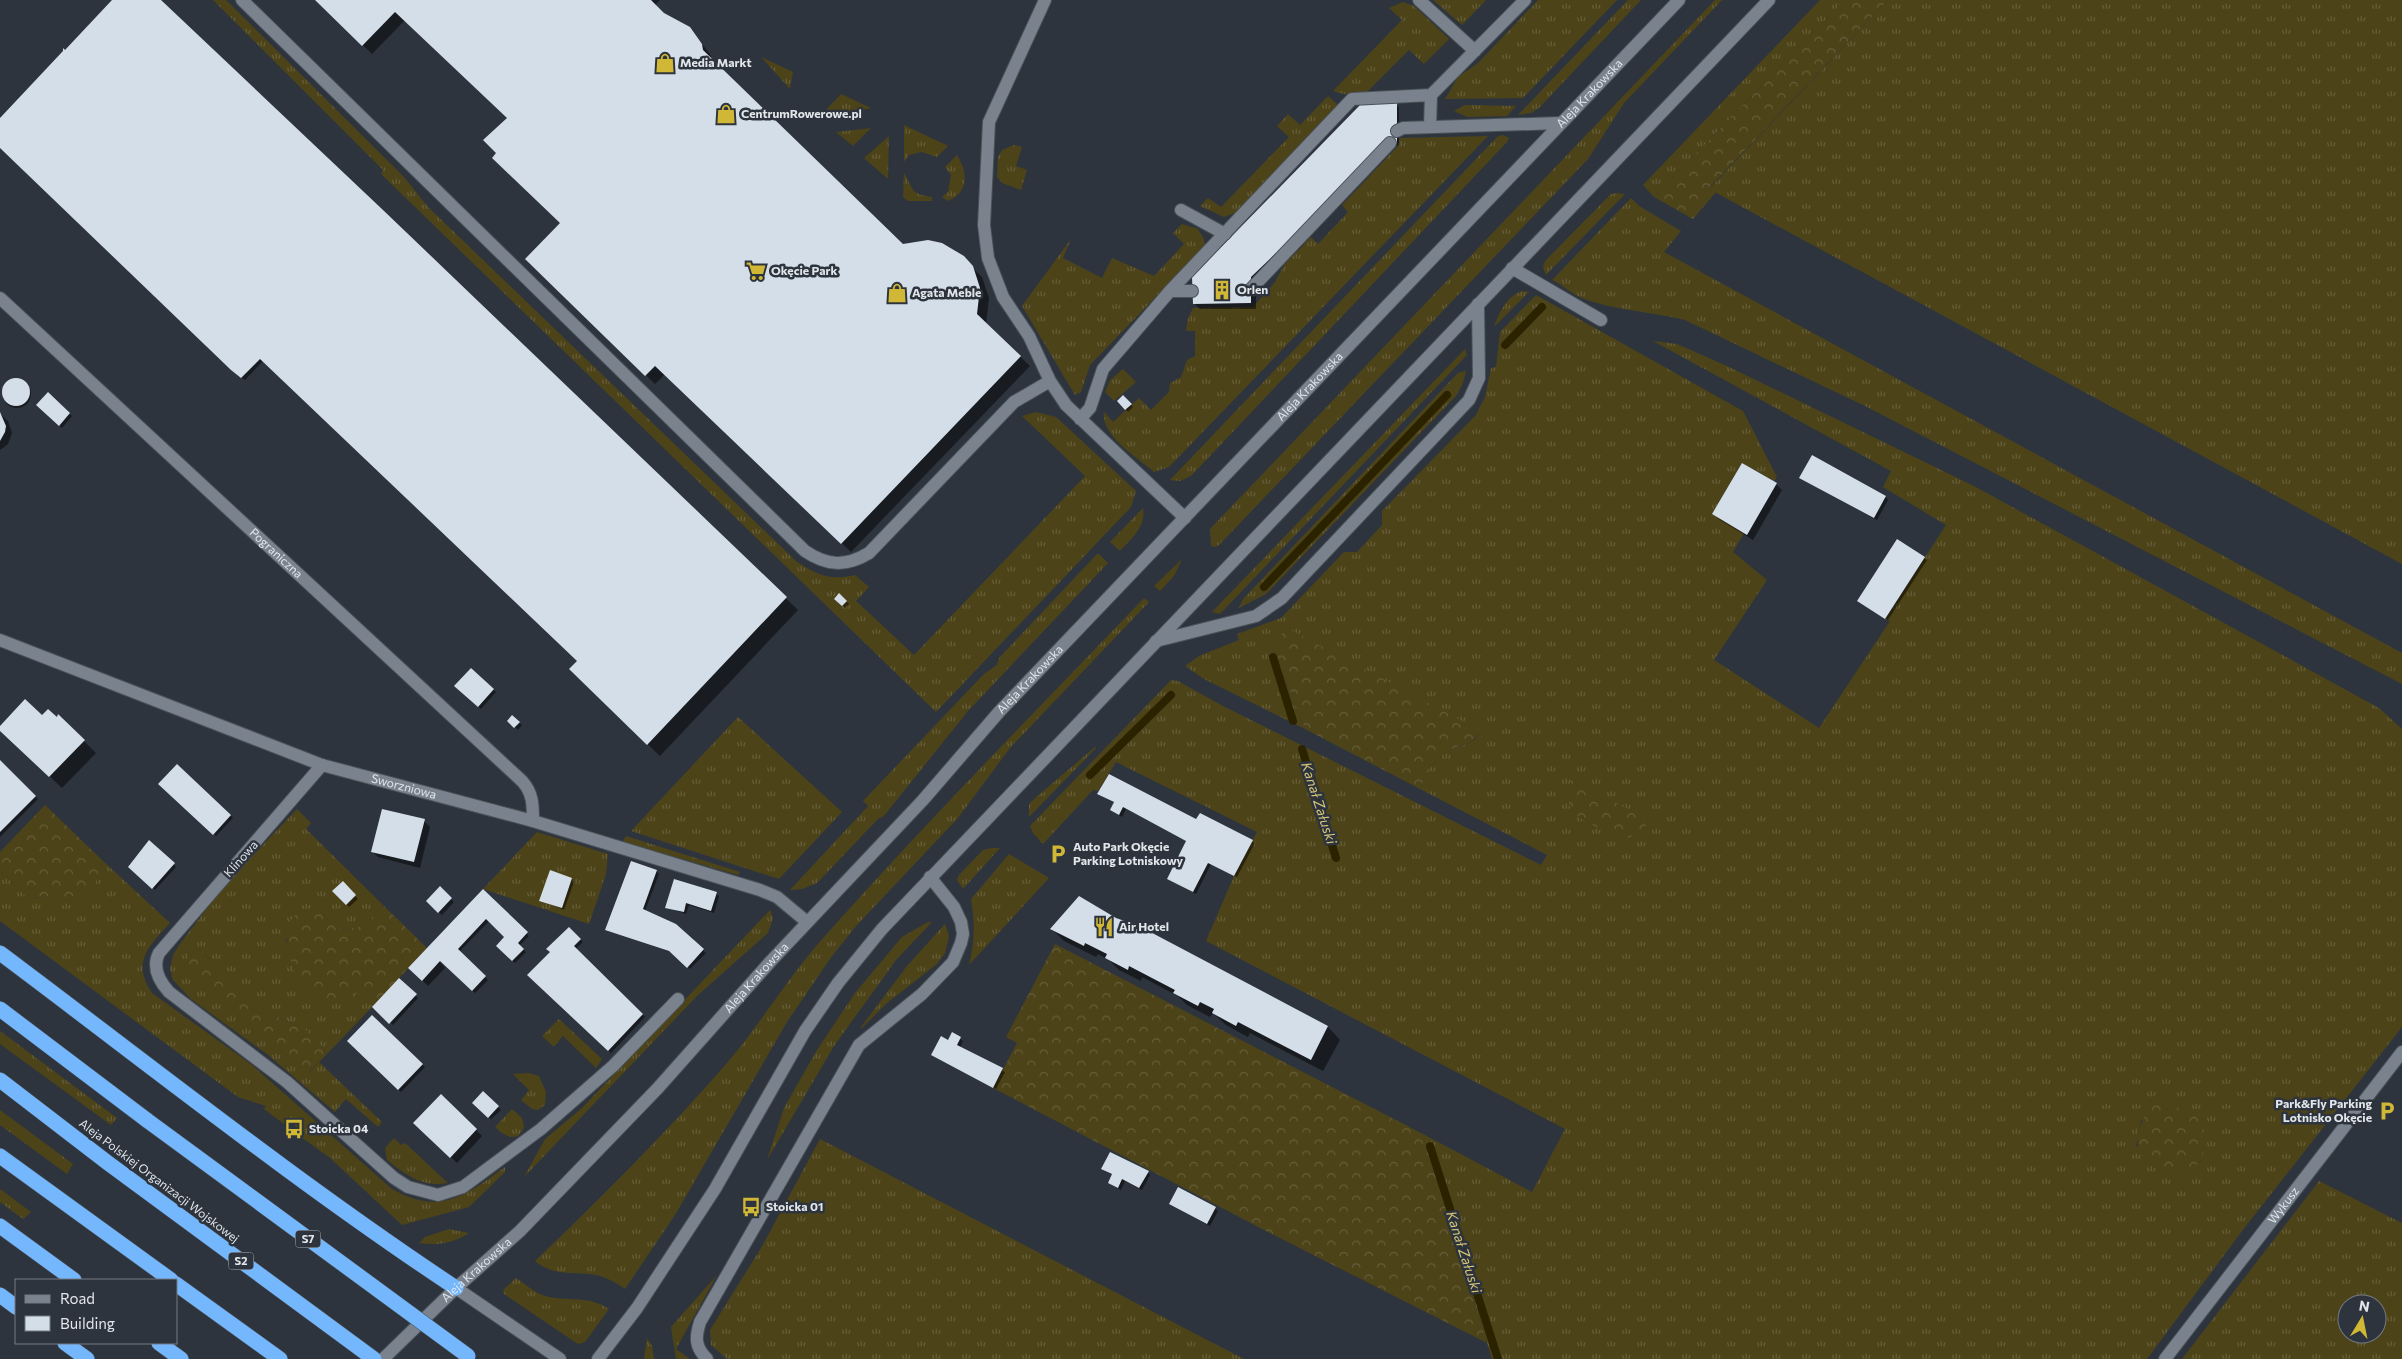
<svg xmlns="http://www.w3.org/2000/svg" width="2402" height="1359" viewBox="0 0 2402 1359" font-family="Commissioner,sans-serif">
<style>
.grass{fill:url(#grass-tufts);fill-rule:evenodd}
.forest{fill:url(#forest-crowns)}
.shadow{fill:#0007}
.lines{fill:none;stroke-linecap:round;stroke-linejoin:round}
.stream{stroke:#2b2300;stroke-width:8}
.building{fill:#d4dee9}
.lane-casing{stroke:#4a5158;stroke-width:14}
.street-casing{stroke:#4a5158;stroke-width:14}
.secondary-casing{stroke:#4a5158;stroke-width:14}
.highway-casing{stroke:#4a5158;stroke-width:16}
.lane{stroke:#7a838d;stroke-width:12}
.street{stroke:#7a838d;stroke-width:12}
.secondary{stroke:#7a838d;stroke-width:12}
.highway{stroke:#75b7fd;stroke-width:15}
.highway-bridge-casing{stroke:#4a5158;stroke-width:16;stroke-linecap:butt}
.highway-bridge{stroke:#75b7fd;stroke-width:15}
.labels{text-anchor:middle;stroke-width:5;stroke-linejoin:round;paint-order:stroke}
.shield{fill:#2d343d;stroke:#abb1b7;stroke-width:1}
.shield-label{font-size:11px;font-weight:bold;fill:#e1e6eb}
.poi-label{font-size:12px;font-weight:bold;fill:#e1e6eb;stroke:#2d343d;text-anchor:start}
.street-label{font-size:12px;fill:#e1e6eb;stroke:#2d343d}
.water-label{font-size:14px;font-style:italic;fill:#d6c576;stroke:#2d343d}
</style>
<defs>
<pattern id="grass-tufts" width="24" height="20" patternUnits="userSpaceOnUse" patternTransform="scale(1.25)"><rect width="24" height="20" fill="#4d4318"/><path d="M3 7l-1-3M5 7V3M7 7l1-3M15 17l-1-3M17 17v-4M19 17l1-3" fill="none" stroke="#665e3a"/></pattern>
<pattern id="forest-crowns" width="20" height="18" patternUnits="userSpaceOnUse" patternTransform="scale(1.25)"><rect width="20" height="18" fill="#4d4318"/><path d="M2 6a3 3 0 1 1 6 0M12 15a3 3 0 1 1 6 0" fill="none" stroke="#665e3a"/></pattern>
</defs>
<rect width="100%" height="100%" fill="#2d343d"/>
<!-- grass -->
<path class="grass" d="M213,0H226L404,177L428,207L797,562C818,575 829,581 855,575L869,587L856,601L914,655L1085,476L1022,416L1036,412L1056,417L1136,491L1131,507L936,712L381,174L383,170Z
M1433,0H1486L1462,25Z
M1538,0H1617L1523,98L1445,99L1458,77L1478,63Z
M1628,0H1641L1539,108L1531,113L1518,115Z
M1715,0H1722L1624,103L1588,159L1220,544L1216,547L1211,546L1210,529Z
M1820,0H1845L1654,197L1643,185Z
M1888,0H2402V564L1709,189Z
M1403,2L1414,6L1449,39L1424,64L1409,50L1366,93L1343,94L1333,91L1402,20L1389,8Z
M761,57L793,72L790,89Z
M841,94L871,108L825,119L821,115Z
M1328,96L1339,106L1235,213L1224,217L1200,206L1208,198L1221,207L1289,137L1277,126L1288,114L1300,125Z
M1465,105L1516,106L1507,116L1467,117L1454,111Z
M904,125L948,146L937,157L922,152L909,155L904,162Z
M871,128L853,146L836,132Z
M1503,135L1509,138L1507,142L1191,476L1180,481L1170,480L1498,136Z
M889,136L888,179L864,158Z
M1488,136L1169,467L1154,472C1138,458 1101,436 1104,412L1113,422L1139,398L1151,410L1169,392L1170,383L1181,377L1187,360L1195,356V331H1186L1188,318L1193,308L1253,307L1275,282L1284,265L1311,237L1318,244L1348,212L1342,205L1397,147L1400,138Z
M1014,145L1022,147L1016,166L1027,170L1021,190L1002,183L997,177L998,157L1002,150Z
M957,155C968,173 969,192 948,201L942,197L948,192L951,175L945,167Z
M904,173C914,190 910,194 932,197V201H908L903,197Z
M1617,193L1625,194L1546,275L1543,267L1545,261L1611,194Z
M1631,198L1639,206L1681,231L1664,252L2402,653V684L1865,406L1685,320C1653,312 1612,310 1582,298C1571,294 1563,285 1552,280Z
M1182,224L1198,229L1204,239L1205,246L1090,365L1081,392L1075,395L1022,306L1071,239L1063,258L1102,278L1112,258L1154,276L1184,244L1173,233Z
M1523,291L1529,292L1494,327C1499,313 1507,295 1523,291Z
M1536,295L1743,411L1777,477L1774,481L1742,463L1712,514L1744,533L1733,552L1767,580L1714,660L1819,728L1890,621L1885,619L1946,525L1883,487L1891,471L1653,341L1677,344L1729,367L1974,486L2379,708L2402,729V1027L2242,1231L2147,1359H1492L1423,1134L1532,1192L1565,1129L1206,941L1234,876L1257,832L1116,762L1098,791L1093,790L1043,844L1033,833L1030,826L1171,680L1178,681L1223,706L1541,865L1547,855L1420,789C1426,773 1435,756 1452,749C1466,743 1472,746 1481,731L1272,645L1305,729L1204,679L1185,666L1199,656L1239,640L1237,634L1281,618L1344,552H1357L1382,525V511L1476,415L1485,397L1491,368L1496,367L1500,332ZM2141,1120L2204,1133V1148L2200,1162L2136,1146Z
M1465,349L1467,355L1220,614L1212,612Z
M1123,369L1136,382L1114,401L1105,392L1110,380Z
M1466,371L1463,383L1456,396L1266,594L1239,608L1243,599L1458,373Z
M1143,508C1146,527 1132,538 1120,551L1110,542Z
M1098,553L1108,563L968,711L883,817L879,818L817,883L802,889L790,890L868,806L863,801L984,674L997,665L999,658Z
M1182,559L1174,576L1160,591L1154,586Z
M1144,598L1149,602L1010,748L958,818L857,925L832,956L787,1022L675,1215L625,1289C616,1283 607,1277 596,1275C574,1271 554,1277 535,1261C601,1198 667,1132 727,1063C762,1022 788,977 824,937C927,821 1037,710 1144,598Z
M738,717L842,812L779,879L631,831Z
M1095,747L1096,748L1029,817V804L1034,799Z
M297,809L311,823L306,829L384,906L363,926L339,931L321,912L286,939C292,964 294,980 314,997L350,996L359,993L372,1007L328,1053L315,1039L293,1024L268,1013L196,946L310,1072L319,1062L382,1122L378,1127L346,1099L335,1112L268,1055L191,999L173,980L170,969L173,955L179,945L224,886Z
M537,832L608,854L606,874L589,924L483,889Z
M626,836L740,872L738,875L631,844L623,841Z
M992,848H1000L963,889L957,880L959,875L983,850Z
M1009,854L1049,878L969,965C975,941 975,923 971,899Z
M102,860L170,923C149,946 131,962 152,993L252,1065L392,1189C440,1216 465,1196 505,1167V1172L469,1207L402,1225L330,1158L301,1137L305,1133L287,1120L284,1124L264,1109L266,1106L238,1097L0,921V871L28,898C33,898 39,897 44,897C69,899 74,912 92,885C98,876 101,871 102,860Z
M770,910L773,918L768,933L698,995L524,1177L545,1139L582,1108Z
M928,922H932L896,960L834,1046L767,1160L784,1108L817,1050L855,993L902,937Z
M945,924L949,936L945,953L937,964L887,1003L862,1028L861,1027L907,966Z
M559,1019L602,1059L596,1068L563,1036L554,1047L542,1036Z
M0,1031L117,1118L111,1125L0,1044Z
M529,1073L539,1076L546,1092L545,1105L538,1110L532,1109L521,1100L529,1090L513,1074Z
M512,1109L522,1118L524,1127C518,1144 504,1136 495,1127Z
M0,1110L73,1164L67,1174L0,1125Z
M394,1138L401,1145L405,1143L448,1183C423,1188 406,1175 387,1160L385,1148Z
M820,1139L1244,1359H727L711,1345L710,1330L761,1248Z
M2319,1181L2402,1223V1359H2182ZM2347,1304H2377V1334H2347Z
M0,1189L31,1212L23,1219L0,1202Z
M449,1229L469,1233C453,1243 438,1246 419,1243L425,1237Z
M717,1275L676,1349L690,1359H676L671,1327Z
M516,1278C527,1285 535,1294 549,1297C571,1301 590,1296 609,1309L585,1342L578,1344L504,1294L503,1290Z
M647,1338L652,1346L654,1359H644Z"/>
<!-- forest -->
<path class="forest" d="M1845,0H1888L1709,188L1716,192L1693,219L1654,197Z
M1287,628L1481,731C1469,747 1467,742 1452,749C1435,756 1426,773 1420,789L1305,729L1272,645Z
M1571,779L1649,820L1643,830L1629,838C1613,833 1577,823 1570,807C1567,798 1570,788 1571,779Z
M45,805L102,860C100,877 90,904 68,903C60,903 52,898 44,897C39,897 33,898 28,898L0,871V852Z
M384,906L427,948L372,1007L358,993C349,997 336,1006 325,1003C317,1000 305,993 301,985C291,969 277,925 298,913C305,909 315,911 321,912L339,931L363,926Z
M1055,944L1423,1134L1487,1343L1266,1231L993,1088L1017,1043L1006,1037Z
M196,946L268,1013L306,1030L328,1053L309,1072L189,971C184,959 187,955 196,946Z
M2159,1098L2202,1120C2204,1132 2207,1149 2200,1161C2183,1190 2098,1163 2159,1098Z"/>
<!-- shadow -->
<path class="shadow" d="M114,0H159L798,610L660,756L583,682L578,661L263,361L245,380L235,372L0,146V120Z
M317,0H660L655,5L664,14L689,28L710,54L712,60L903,245L942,244L954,250L982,277L989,298L986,324L1030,366L851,552L665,374L655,384L527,259L561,223L498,153L508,118L405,20L372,54Z
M1396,105L1399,107V146H1386L1297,239L1303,245L1260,286H1256V309H1200L1194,303Z
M3 394a14 14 0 1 1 28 0a14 14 0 1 1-28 0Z
M48,394L72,416L62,428L38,405Z
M1123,396L1133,407L1128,412L1118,401Z
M0,414L8,421L12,433L8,444L0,450Z
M1813,457L1886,497L1888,500L1877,520L1804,480Z
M1776,484L1782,490L1753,540L1720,520L1714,514Z
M1924,558L1927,560L1888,620L1861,603Z
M839,595L849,604L845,608L836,599Z
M471,670L496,692L481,709L456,686Z
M42,717L84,741L96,753L62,788L0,729Z
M512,717L522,725L518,730L508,721Z
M0,761L38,799L0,837Z
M177,766L233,818L216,836L160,784Z
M1101,796L1196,821L1255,843L1237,877L1211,864L1196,894L1169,879L1187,841L1126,809L1122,817L1111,810L1115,803Z
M424,821L430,827L420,868L378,857L372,851Z
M149,842L176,867L155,890L130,866Z
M656,871L659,874L645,911L675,925L706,953L690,969L673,953L607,929Z
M572,879L574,882L564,910L541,900Z
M343,883L358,899L349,907L334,891Z
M440,888L454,902L442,915L427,901Z
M483,891L529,936L519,946L526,952L515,963L498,946L506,937L489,921L459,952L488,980L475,993L441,960L439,961L445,968L428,986L410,968Z
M716,894L719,896L714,913L689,905L686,914L666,907Z
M1115,919L1138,928L1328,1027L1340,1040L1323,1071L1250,1033L1248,1037L1226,1025L1213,1013L1210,1017L1187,1005L1178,996L1142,977L1141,981L1119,970L1109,960L1098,954L1096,957L1064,941L1052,929Z
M569,928L583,942L576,949L645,1017L611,1053L529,975L551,953Z
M399,980L418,998L393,1025L374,1007Z
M372,1017L425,1067L401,1092L349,1041Z
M953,1034L963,1041L960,1048L1005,1072L996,1089L932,1055L948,1042Z
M483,1093L501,1110L491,1119L474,1103Z
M441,1095L482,1136L457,1163L415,1123Z
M1105,1171L1148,1172L1150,1175L1142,1190L1125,1181L1121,1190L1109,1183L1113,1175Z
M1170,1204L1215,1208L1218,1211L1210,1226Z"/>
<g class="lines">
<!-- stream -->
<path class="stream" d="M1505,345L1542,307
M1264,587L1447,395
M1273,657L1293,721
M1302,749L1336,858
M1090,775L1171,695
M1430,1146L1498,1359"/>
</g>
<!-- building -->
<path class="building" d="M112,0H161L383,210L787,597L647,745L569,669L577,661L260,359L241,378L231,370L0,148V118L63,51V48L65,50Z
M315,0H651L664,13L690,27L702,44L703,50L903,244L928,240L942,243L964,256L973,266L980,288L977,314L1021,356L841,544L655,366L645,376L525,259L560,223L492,158L496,153L483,140L507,118L395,12L362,46Z
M1397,103V144L1383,143L1295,235L1251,277V303L1193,304L1192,277L1361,104Z
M2 392a14 14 0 1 1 28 0a14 14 0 1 1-28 0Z
M48,392L70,413L59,426L36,405Z
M1123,395L1132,404L1125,410L1117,401Z
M0,412L6,426L5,432L0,441Z
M1812,455L1886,496L1874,518L1799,478Z
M1742,463L1777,483L1747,535L1712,514Z
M1897,539L1925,557L1885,619L1857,601Z
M839,593L847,601L842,606L834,599Z
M471,668L494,689L478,707L454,686Z
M25,699L42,715L48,709L57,717L58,714L85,740L49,777L0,731V726Z
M512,715L520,722L514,728L507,721Z
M0,760L36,796L0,832Z
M177,764L231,815L213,835L158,784Z
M1109,774L1196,819L1200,813L1253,840L1234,876L1208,863L1193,892L1167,879L1186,841L1123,807L1119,815L1110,810L1114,802L1097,794Z
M382,809L425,819L414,862L371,852Z
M149,840L175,863L152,889L128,867Z
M631,861L657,870L643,909L676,924L704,949L687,968L669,951L605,930Z
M550,870L572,878L562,908L539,901Z
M674,879L717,892L711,911L686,903L684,912L665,908Z
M343,881L356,895L346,905L332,891Z
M440,886L452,898L438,913L426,901Z
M483,889L528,932L518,943L524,949L512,961L496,946L504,937L486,919L458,949L486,976L472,991L440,961L422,981L408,968Z
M1079,896L1116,918L1139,926L1328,1026L1311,1060L1238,1022L1236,1026L1212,1013L1214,1009L1200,1002L1198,1006L1173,993L1175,990L1129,966L1128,970L1105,958L1107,954L1085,943L1084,946L1050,929Z
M569,927L581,939L574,946L643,1014L608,1051L527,975L550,952L546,949Z
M399,978L417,994L389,1024L372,1007Z
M372,1015L423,1064L398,1090L347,1041Z
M952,1032L961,1037L957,1045L1003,1068L993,1088L931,1055L941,1036L948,1040Z
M483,1091L499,1106L488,1118L472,1103Z
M441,1094L477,1129L450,1158L413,1123Z
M1110,1152L1149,1171L1139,1188L1122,1179L1118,1188L1108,1183L1112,1174L1101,1169Z
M1178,1187L1216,1207L1207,1224L1169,1204Z"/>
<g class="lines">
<defs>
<path id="lane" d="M242,0L805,551C827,566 846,567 869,553L1014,402L1050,381
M1045,0L989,122L984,225L988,258L1003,297L1029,336L1050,381L1066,405L1185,518
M1419,0L1475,51
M1431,95L1525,0
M1397,131L1403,128L1560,123
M1181,210L1225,234
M1512,268L1601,320
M1251,289L1390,143
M1170,291H1192
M1080,419L1090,408L1103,369L1170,291L1352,99L1431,95L1430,127
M1156,641L1256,616L1282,598L1469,400L1479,378L1478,304
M707,1359C695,1347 695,1338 700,1322L859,1045L922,994L953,962L961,943L963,934L961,922L954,907L930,877"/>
<g id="street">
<path id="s1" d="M0,298L522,781C533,793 533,805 533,821"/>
<path id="s2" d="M0,640L322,765L533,821L760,890L777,897L807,922"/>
<path d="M322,765L159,953C152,967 159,981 169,992L287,1082L394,1178L408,1187L438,1195L463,1187L541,1129L613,1066L678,999"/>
<path id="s3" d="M2165,1359L2402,1052"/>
</g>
<g id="secondary">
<path d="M456,1288L560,1359"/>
<path id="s4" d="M383,1359L456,1288L520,1231L658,1088L770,962L923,800L999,712L1679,0"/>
<path d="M598,1359L637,1308L715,1189L805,1031L838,983L882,929L1769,0"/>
</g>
<path id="highway" d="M0,953C151,1066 299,1184 456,1288
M0,1009L148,1121
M0,1080L108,1163L374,1359
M0,1156L171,1280
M0,1226L74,1280
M176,1284L280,1359
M0,1295L16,1307
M65,1343L87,1359
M159,1343L181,1359"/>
</defs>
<!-- lane casing -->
<use href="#lane" class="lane-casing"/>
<!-- street casing -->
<use href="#street" class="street-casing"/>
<!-- secondary casing -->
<use href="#secondary" class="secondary-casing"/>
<!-- highway casing -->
<use href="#highway" class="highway-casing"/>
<!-- lane -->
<use href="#lane" class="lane"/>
<!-- street -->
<use href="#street" class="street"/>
<!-- secondary -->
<use href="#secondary" class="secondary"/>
<!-- highway -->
<use href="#highway" class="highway"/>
<defs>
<path id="highway-bridge" d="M148,1121L468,1356"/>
</defs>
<!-- highway-bridge casing -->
<use href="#highway-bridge" class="highway-bridge-casing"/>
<!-- highway-bridge -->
<use href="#highway-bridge" class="highway-bridge"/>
</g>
<!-- icons -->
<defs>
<symbol id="shop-bare" viewBox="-9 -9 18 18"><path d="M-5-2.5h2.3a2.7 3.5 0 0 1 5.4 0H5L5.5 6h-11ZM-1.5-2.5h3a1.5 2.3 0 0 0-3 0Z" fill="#d1b736" stroke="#2d343d" stroke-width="2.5" paint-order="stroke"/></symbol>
<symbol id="supermarket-bare" viewBox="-9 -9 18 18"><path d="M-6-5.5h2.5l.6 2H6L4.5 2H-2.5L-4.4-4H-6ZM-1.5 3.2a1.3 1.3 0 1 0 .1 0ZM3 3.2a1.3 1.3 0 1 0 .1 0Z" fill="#d1b736" stroke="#2d343d" stroke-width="2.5" paint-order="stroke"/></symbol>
<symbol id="building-bare" viewBox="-9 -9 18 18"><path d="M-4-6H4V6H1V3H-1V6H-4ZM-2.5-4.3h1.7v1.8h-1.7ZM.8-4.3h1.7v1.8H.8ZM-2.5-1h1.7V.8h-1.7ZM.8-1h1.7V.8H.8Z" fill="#d1b736" stroke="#2d343d" stroke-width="2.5" paint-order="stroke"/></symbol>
<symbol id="parking-bare" viewBox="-9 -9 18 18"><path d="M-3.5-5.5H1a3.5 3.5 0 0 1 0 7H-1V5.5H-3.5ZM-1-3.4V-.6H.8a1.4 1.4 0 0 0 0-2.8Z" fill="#d1b736" stroke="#2d343d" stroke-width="2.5" paint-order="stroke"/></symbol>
<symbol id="restaurant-bare" viewBox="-9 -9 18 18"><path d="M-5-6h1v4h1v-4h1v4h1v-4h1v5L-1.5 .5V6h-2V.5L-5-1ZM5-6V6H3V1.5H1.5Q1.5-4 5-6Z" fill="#d1b736" stroke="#2d343d" stroke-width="2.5" paint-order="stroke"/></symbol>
<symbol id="bus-bare" viewBox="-9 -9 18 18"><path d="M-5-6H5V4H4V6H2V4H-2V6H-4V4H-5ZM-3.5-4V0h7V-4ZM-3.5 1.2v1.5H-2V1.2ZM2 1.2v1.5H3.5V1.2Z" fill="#d1b736" stroke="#2d343d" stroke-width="2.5" paint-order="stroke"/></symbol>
</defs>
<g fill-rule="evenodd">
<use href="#shop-bare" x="651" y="49" width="28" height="28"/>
<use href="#shop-bare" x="712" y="100" width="28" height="28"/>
<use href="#supermarket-bare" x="742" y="257" width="28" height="28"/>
<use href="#building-bare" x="1208" y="276" width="28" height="28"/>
<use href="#shop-bare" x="883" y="279" width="28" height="28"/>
<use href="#parking-bare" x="1044" y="840" width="28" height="28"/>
<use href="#restaurant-bare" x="1090" y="913" width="28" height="28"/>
<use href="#parking-bare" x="2373" y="1097" width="28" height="28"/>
<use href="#bus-bare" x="280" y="1115" width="28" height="28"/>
<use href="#bus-bare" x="737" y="1193" width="28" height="28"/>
</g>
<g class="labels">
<!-- shield labels -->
<g class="shield">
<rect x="295.5" y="1230.5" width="25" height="17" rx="4"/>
<rect x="228.5" y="1252.5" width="25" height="17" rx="4"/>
</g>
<g class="shield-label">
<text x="308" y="1243">S7</text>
<text x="241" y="1265">S2</text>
</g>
<!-- poi labels -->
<g class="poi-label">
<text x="680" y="67">Media Markt</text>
<text x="741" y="118">CentrumRowerowe.pl</text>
<text x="771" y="275">Okęcie Park</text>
<text x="1237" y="294">Orlen</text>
<text x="912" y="297">Agata Meble</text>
<text x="1073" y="851">Auto Park Okęcie<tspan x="1073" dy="14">Parking Lotniskowy</tspan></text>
<text x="1119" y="931">Air Hotel</text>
<text x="2372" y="1108" text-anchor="end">Park&amp;Fly Parking<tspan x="2372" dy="14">Lotnisko Okęcie</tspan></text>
<text x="309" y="1133">Stoicka 04</text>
<text x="766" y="1211">Stoicka 01</text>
</g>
<!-- street labels -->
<g class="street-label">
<text dy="4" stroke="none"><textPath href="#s4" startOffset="1749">Aleja Krakowska</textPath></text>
<text dy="4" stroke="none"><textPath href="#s4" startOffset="1344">Aleja Krakowska</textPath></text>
<text dy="4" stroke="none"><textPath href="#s1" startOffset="376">Pograniczna</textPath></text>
<text dy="4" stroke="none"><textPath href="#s4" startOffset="939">Aleja Krakowska</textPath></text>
<text dy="4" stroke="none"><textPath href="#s2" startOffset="430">Sworzniowa</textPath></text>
<text transform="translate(241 859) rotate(-48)" y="4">Klinowa</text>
<text dy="4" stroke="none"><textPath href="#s4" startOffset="534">Aleja Krakowska</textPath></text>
<text transform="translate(159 1181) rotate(37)" y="4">Aleja Polskiej Organizacji Wojskowej</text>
<text dy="4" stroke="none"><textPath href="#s3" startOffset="194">Wykusz</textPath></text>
<text dy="4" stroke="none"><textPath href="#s4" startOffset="129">Aleja Krakowska</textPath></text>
</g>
<!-- water labels -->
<g class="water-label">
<text transform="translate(1319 803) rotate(72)" y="5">Kanał Załuski</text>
<text transform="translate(1464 1252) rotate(72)" y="5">Kanał Załuski</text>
</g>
</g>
<!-- legend -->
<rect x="15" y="1279" width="162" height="65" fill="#2d343d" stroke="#757b83"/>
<rect x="25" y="1295" width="25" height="8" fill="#7a838d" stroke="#757b83"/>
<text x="60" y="1304" font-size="15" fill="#e1e6eb">Road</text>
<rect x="25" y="1316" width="25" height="15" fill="#d4dee9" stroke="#757b83"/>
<text x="60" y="1329" font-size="15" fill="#e1e6eb">Building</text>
<!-- north arrow -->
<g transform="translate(2362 1319) rotate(10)"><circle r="24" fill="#2d343d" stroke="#757b83"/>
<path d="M0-4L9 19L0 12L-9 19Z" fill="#d1b736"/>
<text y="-8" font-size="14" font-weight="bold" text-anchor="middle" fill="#e1e6eb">N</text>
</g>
</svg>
